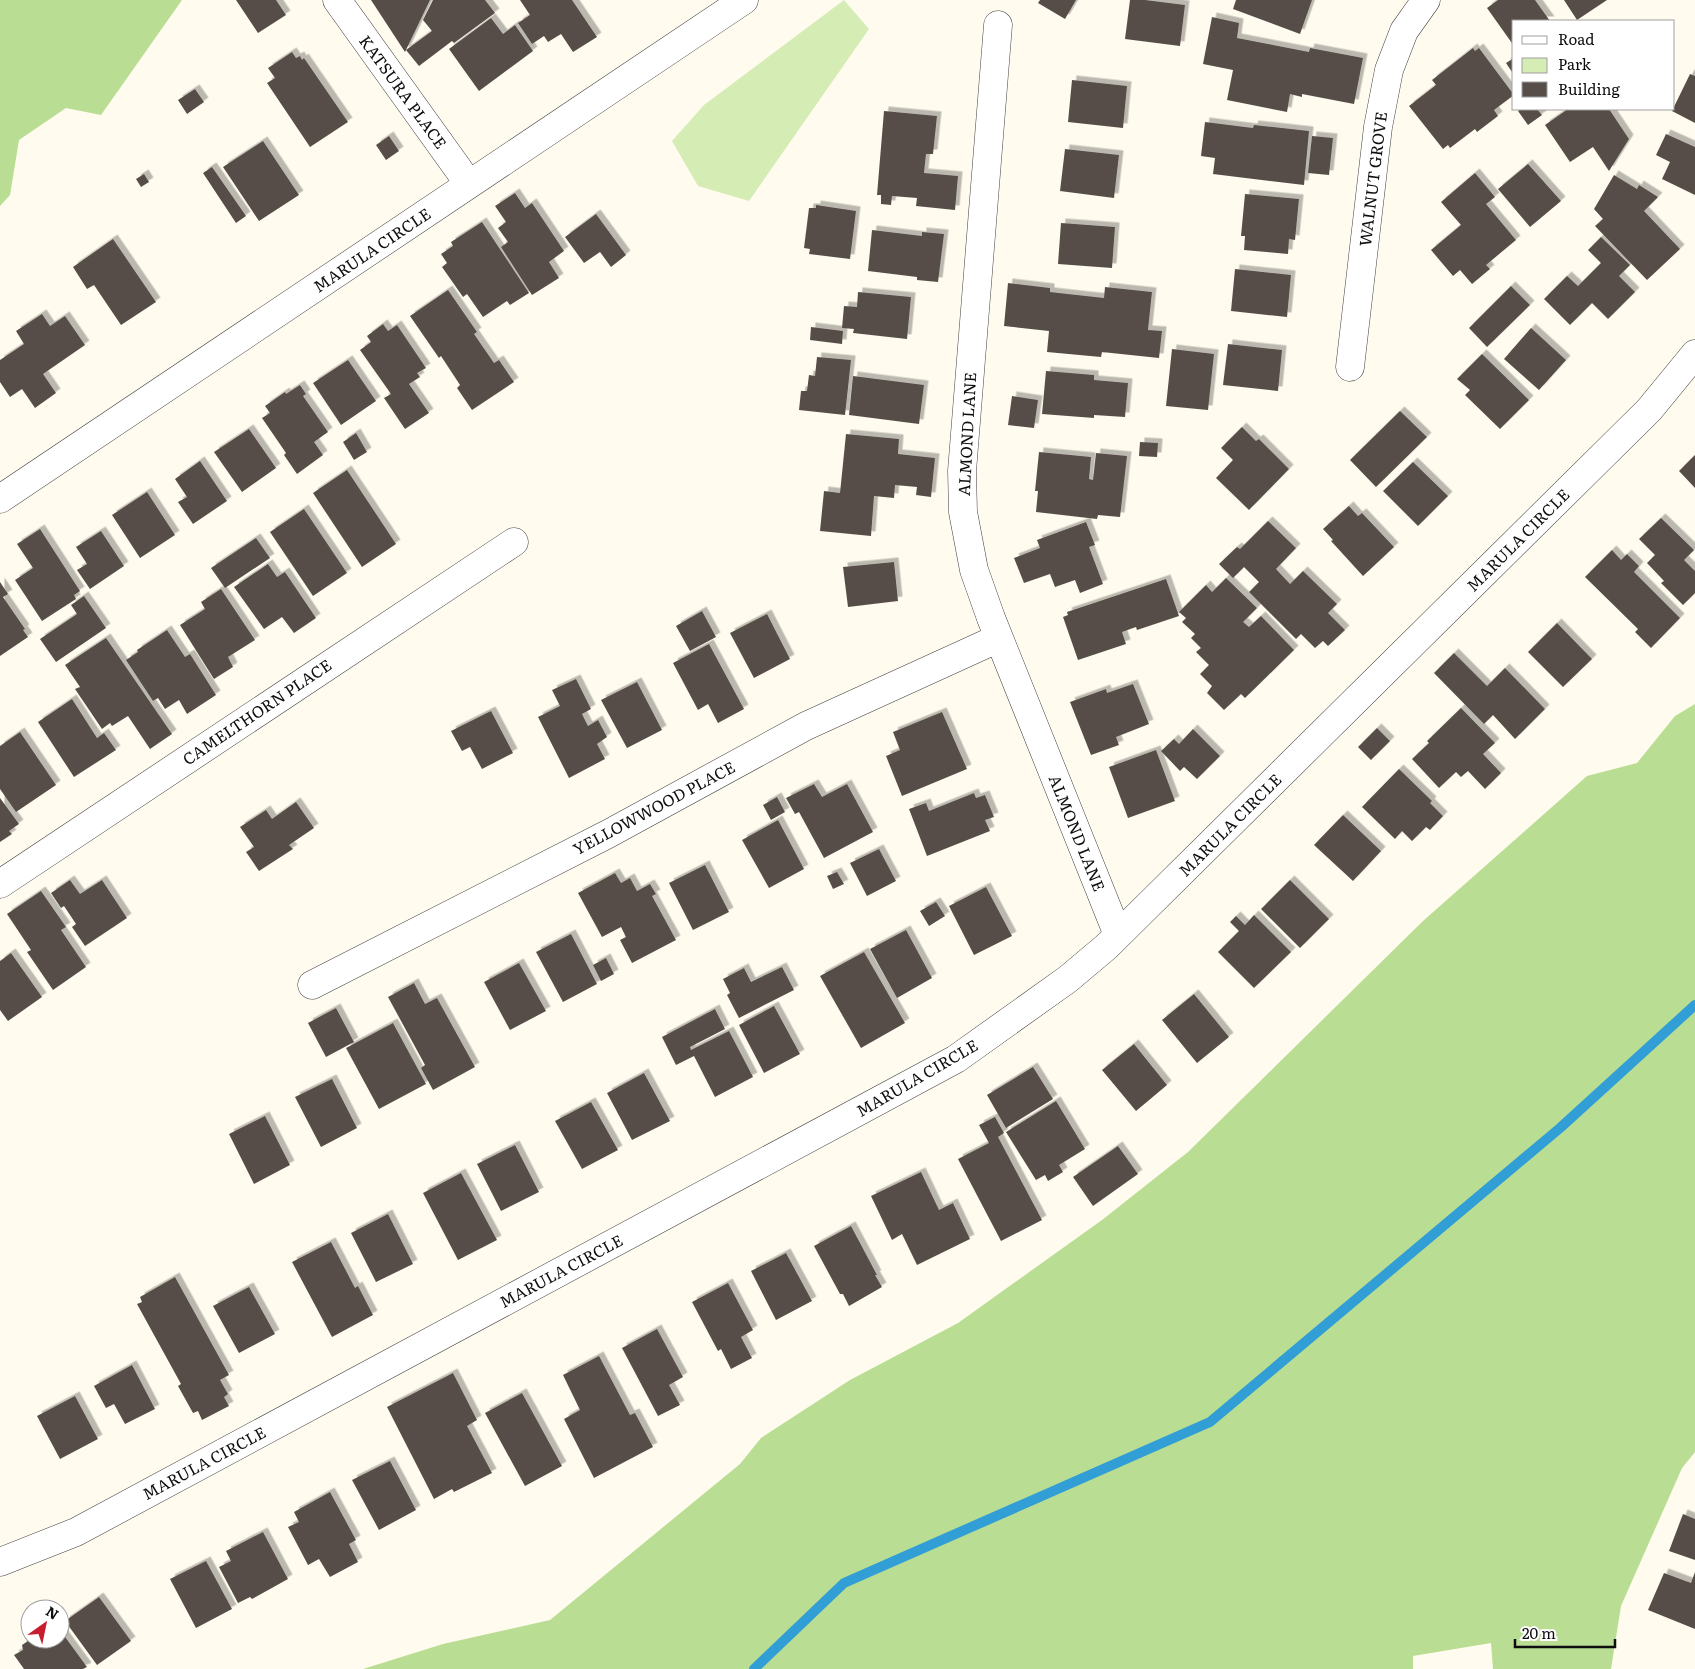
<svg xmlns="http://www.w3.org/2000/svg" width="1695" height="1669" viewBox="0 0 1695 1669" font-family="Literata,serif">
<style>
.green{fill:#d5ecb5}
.forest{fill:#b9de93}
.lines{fill:none;stroke-linecap:round;stroke-linejoin:round}
.stream{stroke:#329ed6;stroke-width:10}
.building{fill:#574e49;filter:url(#shadow)}
.minor-casing{stroke:#414141;stroke-width:29}
.minor{stroke:#fff;stroke-width:28}
.labels{text-anchor:middle;stroke-width:5;stroke-linejoin:round;paint-order:stroke}
.street-label{font-size:16px;fill:#0e0e0e;stroke:#fff}
</style>
<defs>
<filter id="shadow"><feDropShadow dx="4.5" dy="-4.5" stdDeviation="0" flood-color="#0004"/></filter>
</defs>
<rect width="100%" height="100%" fill="#fffbee"/>
<!-- green -->
<path class="green" d="M844,0L869,29L749,201L698,186L672,141L704,105Z"/>
<!-- forest -->
<path class="forest" d="M0,0H182L101,115L66,108L19,140L10,195L0,206Z
M1695,704V1452L1682,1468L1621,1606L1611,1669H1493L1491,1643L1413,1656V1669H363L443,1644L550,1620L740,1464L761,1438L850,1380L958,1323L1102,1220L1188,1152L1423,921L1587,776L1637,763L1675,716Z"/>
<g class="lines">
<!-- stream -->
<path class="stream" d="M754,1669L844,1583L1210,1422L1560,1128L1695,1005"/>
</g>
<!-- building -->
<path class="building" d="M236,0H276L286,15L258,33Z
M371,0H430L405,52Z
M433,0H485L495,13L454,43L452,41L419,66L406,50L432,31L423,20Z
M520,0H572L597,37L573,52L561,34L548,42L544,36L532,44L518,23L530,15Z
M1040,0H1076L1065,19L1038,3Z
M1130,0H1145L1185,5L1180,46L1125,39Z
M1236,0H1312L1300,34L1233,9Z
M1498,0H1535L1550,21H1514V46L1487,8Z
M1564,0H1607L1577,20Z
M1212,17L1239,23L1237,38L1309,52L1310,48L1363,58L1354,104L1302,94V97L1290,94L1287,112L1227,100L1233,70L1203,64Z
M491,18L503,34L515,25L533,51L479,91L449,49Z
M1473,48L1475,51L1479,48L1514,95L1494,110L1498,116L1477,132L1475,129L1450,148L1448,145L1443,149L1409,106L1436,85L1432,80Z
M292,52L296,58L300,56L302,60L304,58L348,122L310,147L267,83L275,78L268,68Z
M1514,58V75L1506,63Z
M1690,74L1695,76V123L1672,111Z
M1072,80L1127,86L1123,128L1068,122Z
M195,89L204,102L187,114L178,100Z
M1521,109H1537L1542,115L1528,125L1518,111Z
M1568,109H1609L1629,139L1609,171L1593,147L1570,162L1545,125Z
M884,111L937,116L933,154H926L924,173L958,176L955,210L916,206L917,198L892,196L891,205L881,204V195H877Z
M1205,122L1253,128L1254,125L1309,131L1304,185L1213,174L1215,158L1201,156Z
M1666,134L1695,147V195L1662,179L1670,162L1656,155Z
M389,136L399,151L386,160L376,145Z
M1312,136L1333,138L1329,175L1308,173Z
M263,141L299,195L259,221L223,167Z
M1065,149L1119,155L1114,198L1060,191Z
M1528,164L1561,201L1530,227L1498,189Z
M212,167L246,216L236,223L203,173Z
M1475,173L1495,197L1486,204L1516,240L1486,265L1490,269L1472,284L1460,270L1453,276L1431,250L1461,225L1441,202Z
M144,174L149,182L141,187L136,179Z
M1614,175L1637,189L1639,185L1658,197L1644,211L1680,249L1647,280L1595,226L1603,219L1594,209Z
M515,193L525,208L532,203L564,251L549,262L559,278L532,295L501,247L508,242L498,228L506,222L495,206Z
M1245,194L1299,199L1295,240L1289,239L1288,254L1244,250L1245,236H1241Z
M816,205L856,211L850,259L809,254L810,249L804,248L809,208H816Z
M596,214L626,255L611,267L600,252L584,263L565,237Z
M482,222L529,293L510,305L507,301L483,317L467,294L463,297L442,267L447,263L441,254L453,246L451,242Z
M1061,223L1115,227L1112,268L1058,264Z
M872,230L922,236V232L944,234L938,282L917,280V277L868,271Z
M1601,237L1630,265L1619,276L1635,292L1608,319L1592,303L1570,325L1544,299L1567,276L1578,286L1601,263L1588,250Z
M113,239L156,302L121,325L94,285L87,289L73,267Z
M1235,269L1291,275L1287,317L1231,311Z
M1008,283L1050,288V292L1104,298L1105,287L1152,292L1148,330L1162,331L1159,358L1102,352L1101,357L1047,352L1049,331L1004,326Z
M1511,286L1530,305L1487,347L1469,328Z
M448,290L477,332L474,334L494,363L499,360L514,382L472,410L457,388L460,385L441,356L439,358L410,316Z
M858,292L911,297L907,339L853,333L854,329L842,328L844,306L857,307Z
M42,314L50,326L65,316L85,345L43,374L56,393L35,408L22,389L10,397L0,382V360L24,344L16,331Z
M383,324L388,331L397,325L426,368L417,373L420,377L409,384L429,413L405,429L384,398L391,394L360,350L371,342L367,336Z
M811,327L843,331L842,344L810,340Z
M1531,328L1566,360L1539,390L1504,359Z
M1228,344L1282,350L1278,391L1223,385Z
M1172,349L1214,354L1208,410L1166,406Z
M1482,354L1529,400L1500,429L1465,395L1470,390L1457,379Z
M817,357L851,360L845,415L799,410L801,391H807L809,375L815,376Z
M348,360L376,401L341,425L313,383Z
M1046,371L1094,375V380L1128,383L1125,417L1094,415V418L1042,414Z
M853,376L924,385L919,424L849,415Z
M300,385L306,394L303,396L328,432L314,442L323,455L297,474L284,455L286,453L262,418L270,413L265,406L285,392L286,394Z
M1012,396L1038,400L1034,428L1008,425Z
M1400,411L1427,437L1376,487L1350,460Z
M1242,427L1256,441L1259,439L1289,469L1249,510L1216,478L1233,460L1221,448Z
M249,429L276,468L242,492L214,452Z
M356,433L367,452L354,460L343,442Z
M846,434L899,439L898,454L935,458L931,497L916,495L917,487L895,485L894,498L874,496L871,536L820,531L824,491L840,493Z
M1140,442L1158,443L1157,457L1139,456Z
M1039,452L1091,457L1089,479L1093,480L1096,453L1127,456L1120,517L1098,515L1097,519L1036,512L1038,491H1035Z
M1695,455V488L1679,471Z
M200,461L227,501L193,524L178,502L187,497L175,479Z
M1413,462L1448,496L1418,526L1383,491Z
M347,470L396,544L362,567L313,493Z
M147,492L175,535L140,558L112,515Z
M1349,506L1358,516L1362,513L1394,547L1363,576L1331,541L1333,540L1323,529Z
M304,509L347,573L313,596L270,532Z
M1661,518L1694,550L1684,560L1695,571V593L1683,605L1661,583L1664,581L1647,563L1655,555L1639,539Z
M1268,521L1296,548L1276,569L1290,584L1303,571L1337,604L1328,613L1345,630L1328,646L1323,641L1315,648L1301,634L1296,639L1249,592L1259,582L1244,567L1233,578L1219,564L1237,547L1240,549Z
M1086,522L1095,545L1089,547L1103,584L1080,593L1075,580L1055,587L1050,574L1024,583L1014,558L1040,548L1037,540Z
M40,529L80,591L74,595L76,599L42,621L15,580L33,568L17,544Z
M101,531L124,566L90,589L77,570L87,564L76,547Z
M256,538L270,558L225,588L211,568Z
M1612,550L1621,560L1627,554L1639,566L1634,572L1680,618L1651,648L1635,632L1638,629L1585,577Z
M894,562L898,601L848,607L843,567Z
M268,564L277,577L285,572L316,618L294,633L282,617L264,629L234,587Z
M1226,578L1257,608L1243,622L1249,627L1261,616L1294,650L1245,698L1241,694L1224,710L1207,693L1212,686L1200,674L1209,665L1196,652L1201,648L1191,638L1195,634L1182,622L1186,618L1179,612L1206,585L1212,592Z
M1166,579L1179,616L1137,630L1136,627L1122,632L1126,644L1078,660L1063,617L1068,615L1067,612Z
M0,582L8,594L3,597L25,629L23,630L28,637L0,656Z
M221,589L255,640L228,657L233,667L214,679L180,625L205,609L201,602Z
M84,596L106,628L56,662L40,639L77,614L71,605Z
M702,611L716,637L690,651L676,626Z
M767,614L790,659L754,678L730,633Z
M1557,623L1592,659L1563,687L1528,652Z
M167,630L185,657L190,654L216,695L187,714L179,700L165,709L158,698L153,701L126,660L138,652L137,650Z
M106,638L172,734L150,749L128,716L112,726L110,723L102,729L75,689L80,687L65,665Z
M709,644L744,709L718,723L708,704L698,710L673,663Z
M1454,653L1487,686L1505,668L1545,709L1515,739L1493,715L1484,724L1434,673Z
M576,679L591,709L582,714L588,726L598,720L607,737L597,744L605,759L569,778L538,717L560,706L552,690Z
M637,682L662,730L627,748L601,700Z
M1133,684L1149,724L1116,737L1119,745L1091,755L1070,702L1106,689L1107,693Z
M72,699L97,738L104,733L116,750L74,777L38,722Z
M1461,708L1495,743L1483,754L1501,773L1485,789L1468,771L1461,777L1456,772L1439,788L1412,759L1429,743L1427,741Z
M491,711L513,753L482,769L470,747L462,751L451,731Z
M942,712L967,769L902,796L886,756L900,750L893,732Z
M1377,728L1390,741L1371,760L1358,747Z
M1193,729L1220,756L1197,779L1184,767L1180,771L1161,751L1174,739L1179,744Z
M20,732L56,785L16,812L0,789V746Z
M1156,750L1175,801L1128,818L1109,767Z
M1399,769L1432,801L1430,803L1443,816L1430,830L1426,827L1412,841L1402,831L1395,839L1362,807Z
M814,784L822,797L847,784L873,832L824,858L799,812L795,814L786,798Z
M974,793L976,798L985,795L994,817L985,820L990,831L927,856L909,809L926,803L929,811Z
M777,797L785,812L771,820L763,805Z
M0,798L19,824L9,831L12,834L0,842Z
M296,802L314,828L289,845L293,849L259,871L246,852L254,847L240,827L266,810L272,819Z
M1343,815L1381,851L1353,881L1314,845Z
M778,820L804,869L769,888L742,840Z
M879,849L896,881L867,896L850,863Z
M705,865L729,912L693,930L669,883Z
M837,872L844,884L833,889L827,876Z
M615,873L621,883L630,878L637,891L650,884L656,894L652,896L676,940L632,963L620,940L626,937L621,927L602,937L578,893Z
M70,880L80,894L102,880L127,918L85,946L72,927L76,924L64,906L61,908L51,893Z
M1290,880L1329,919L1300,948L1261,909Z
M986,887L1012,936L974,955L949,906Z
M41,891L66,927L61,930L86,967L53,990L27,952L31,950L7,914Z
M936,902L945,916L929,926L920,911Z
M1254,915L1291,952L1254,988L1218,952L1239,931L1230,922L1236,916L1245,925Z
M906,930L932,978L897,998L870,949Z
M571,934L597,984L563,1002L536,952Z
M864,952L905,1023L861,1048L820,976Z
M11,953L42,997L8,1021L0,1010V961Z
M606,958L614,974L601,981L593,965Z
M519,963L546,1011L510,1030L484,982Z
M782,967L794,990L739,1018L727,995L730,993L723,979L744,968L751,982Z
M414,983L425,1004L437,998L475,1067L433,1090L421,1068L425,1065L388,997Z
M1194,994L1229,1037L1197,1063L1162,1020Z
M774,1006L800,1054L764,1073L739,1025Z
M336,1008L354,1042L326,1057L308,1023Z
M715,1009L725,1029L690,1047L691,1050L729,1031L753,1077L715,1097L694,1056L676,1065L662,1037Z
M393,1023L426,1084L379,1109L346,1048Z
M1134,1044L1167,1085L1136,1111L1102,1070Z
M1033,1067L1053,1099L1006,1128L987,1095Z
M644,1073L670,1121L632,1140L607,1093Z
M332,1079L357,1128L321,1147L295,1097Z
M1056,1101L1085,1149L1059,1165L1063,1172L1048,1181L1045,1175L1036,1180L1006,1132Z
M591,1102L618,1150L582,1169L555,1121Z
M265,1116L290,1165L254,1184L229,1134Z
M995,1117L1004,1133L998,1137L1042,1220L1001,1241L958,1159L989,1143L979,1125Z
M515,1145L539,1192L501,1211L477,1164Z
M1118,1146L1138,1174L1093,1206L1073,1177Z
M921,1172L939,1210L953,1203L970,1239L917,1265L902,1234L892,1240L871,1196Z
M461,1173L497,1240L458,1260L423,1193Z
M388,1214L413,1264L376,1282L351,1233Z
M851,1226L877,1275H875L882,1287L849,1306L843,1294H840L814,1246Z
M331,1242L355,1288L358,1286L373,1315L332,1337L292,1262Z
M786,1253L812,1301L776,1320L751,1271Z
M175,1277L229,1375L220,1380L228,1394L224,1397L229,1406L202,1420L198,1411L193,1413L178,1386L181,1384L137,1304L142,1302L140,1297Z
M728,1283L753,1330L741,1337L752,1358L731,1369L721,1349L718,1351L692,1302Z
M249,1287L275,1334L239,1353L213,1306Z
M657,1329L683,1377L669,1385L680,1405L658,1416L622,1348Z
M599,1356L630,1415L635,1413L653,1447L594,1478L564,1419L580,1410L563,1375Z
M132,1365L155,1409L125,1424L114,1404L106,1408L94,1386Z
M453,1373L477,1420L467,1426L492,1473L454,1492L452,1489L434,1499L387,1407Z
M522,1393L562,1466L525,1486L485,1413Z
M75,1396L98,1439L60,1459L37,1416Z
M390,1461L416,1510L379,1530L352,1480Z
M330,1492L356,1540L349,1544L358,1562L330,1577L319,1559L308,1565L288,1527L299,1522L294,1512Z
M1683,1514L1695,1519V1560L1669,1551Z
M263,1532L288,1579L252,1599L250,1597L238,1603L219,1567L231,1561L226,1551Z
M206,1561L232,1609L196,1628L170,1579Z
M1695,1572V1629L1648,1610L1664,1573L1691,1583Z
M99,1597L131,1641L97,1665L65,1621Z
M60,1630L87,1667L83,1669H24L14,1655L23,1650L22,1645L31,1639H60Z"/>
<g class="lines">
<defs>
<path id="minor" d="M337,0L469,184
M998,25L962,471L963,512L974,570L991,618L1118,935
M1350,367L1378,127L1389,70L1404,31L1426,0
M0,499L744,0
M0,884L514,542
M312,985L608,834L806,726L999,638
M0,1562L76,1532L956,1059L1068,979L1106,947L1649,410L1695,354"/>
</defs>
<!-- minor casing -->
<use href="#minor" class="minor-casing"/>
<!-- minor -->
<use href="#minor" class="minor"/>
</g>
<g class="labels">
<!-- street labels -->
<g class="street-label">
<text transform="translate(403 92) rotate(54)" y="6">KATSURA PLACE</text>
<text transform="translate(1373 179) rotate(-83)" y="6">WALNUT GROVE</text>
<text transform="translate(372 250) rotate(-34)" y="6">MARULA CIRCLE</text>
<text transform="translate(967 434) rotate(-87)" y="6">ALMOND LANE</text>
<text transform="translate(1518 540) rotate(-45)" y="6">MARULA CIRCLE</text>
<text transform="translate(257 712) rotate(-34)" y="6">CAMELTHORN PLACE</text>
<text transform="translate(654 808) rotate(-28)" y="6">YELLOWWOOD PLACE</text>
<text transform="translate(1230 825) rotate(-45)" y="6">MARULA CIRCLE</text>
<text transform="translate(1077 833) rotate(68)" y="6">ALMOND LANE</text>
<text transform="translate(917 1078) rotate(-30)" y="6">MARULA CIRCLE</text>
<text transform="translate(561 1271) rotate(-28)" y="6">MARULA CIRCLE</text>
<text transform="translate(204 1463) rotate(-28)" y="6">MARULA CIRCLE</text>
</g>
</g>
<!-- legend -->
<rect x="1512" y="20" width="162" height="90" fill="#ffffff" stroke="#9f9f9f"/>
<rect x="1522" y="36" width="25" height="8" fill="#ffffff" stroke="#9f9f9f"/>
<text x="1558" y="45" font-size="15" fill="#0e0e0e">Road</text>
<rect x="1522" y="58" width="25" height="15" fill="#d5ecb5" stroke="#9f9f9f"/>
<text x="1558" y="70" font-size="15" fill="#0e0e0e">Park</text>
<rect x="1522" y="82" width="25" height="15" fill="#574e49" stroke="#9f9f9f"/>
<text x="1558" y="95" font-size="15" fill="#0e0e0e">Building</text>
<!-- north arrow -->
<g transform="translate(45 1624) rotate(33)"><circle r="24" fill="#ffffff" stroke="#9f9f9f"/>
<path d="M0-4L9 19L0 12L-9 19Z" fill="#c71d2e"/>
<text y="-8" font-size="14" font-weight="bold" text-anchor="middle" fill="#0e0e0e">N</text>
</g>
<!-- scale -->
<path d="M1515 1639v8h100v-8" fill="none" stroke="#0e0e0e" stroke-width="2.5"/>
<text x="1522" y="1639" font-size="15" fill="#0e0e0e" stroke="#ffffff" stroke-width="4" paint-order="stroke">20 m</text>
</svg>
